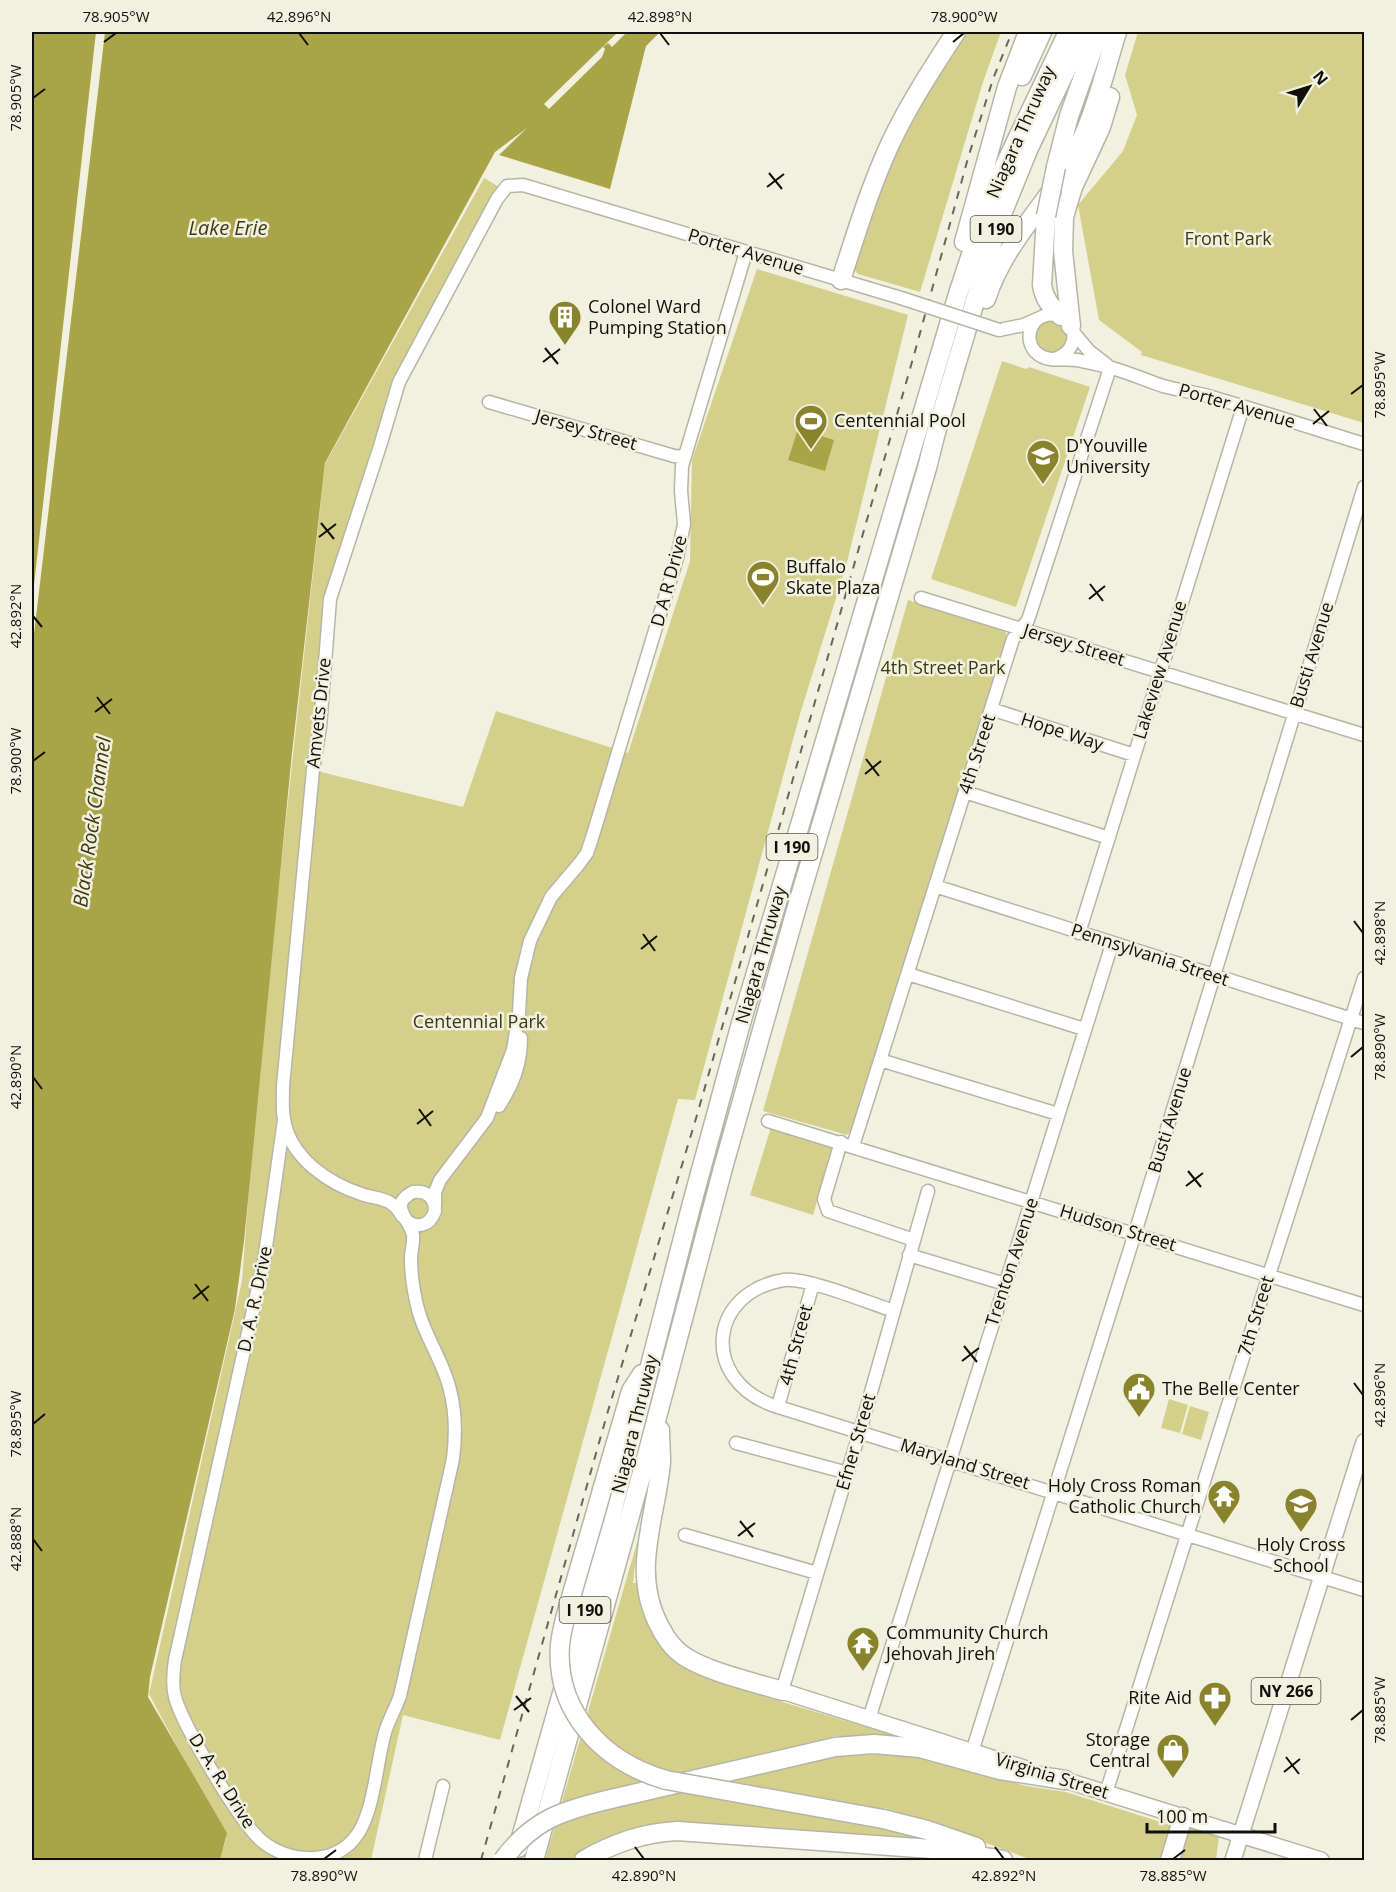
<svg xmlns="http://www.w3.org/2000/svg" width="1396" height="1892" viewBox="0 0 1396 1892" font-family="'Open Sans',sans-serif">
<style>
.green{fill:#d4d08b}
.water{fill:#aaa449}
.pier{fill:#f2f1e0}
.lines{fill:none;stroke-linecap:round;stroke-linejoin:round}
.minor-casing{stroke:#b6b5a5;stroke-width:15}
.major-casing{stroke:#b6b5a5;stroke-width:18}
.highway-casing{stroke:#b6b5a5;stroke-width:21}
.minor{stroke:#fff;stroke-width:12}
.major{stroke:#fff;stroke-width:15}
.highway{stroke:#fff;stroke-width:18}
.rail{stroke:#67675c;stroke-width:2;stroke-dasharray:8 8;stroke-linecap:butt}
.minor-bridge-casing{stroke:#b6b5a5;stroke-width:15;stroke-linecap:butt}
.highway-bridge-casing{stroke:#b6b5a5;stroke-width:21;stroke-linecap:butt}
.minor-bridge{stroke:#fff;stroke-width:12}
.highway-bridge{stroke:#fff;stroke-width:18}
.ticks{fill:none;stroke:#10100a;stroke-width:2}
.labels{text-anchor:middle;stroke-width:5;stroke-linejoin:round;paint-order:stroke}
.shield{fill:#f2f1e0;stroke:#54544a;stroke-width:1.5}
.shield-label{font-size:16px;font-weight:bold;fill:#10100a}
.street-label{font-size:18px;fill:#10100a;stroke:#f2f1e0}
.park-label{font-size:18px;fill:#3a3810;stroke:#f2f1e0}
.poi-label{font-size:18px;fill:#10100a;stroke:#f2f1e0;text-anchor:start}
.water-label{font-size:20px;font-style:italic;fill:#3d3a13;stroke:#f2f1e0}
.neatline{fill:none;stroke:#10100a;stroke-width:2}
.ticks-label{font-size:15px;text-anchor:middle;fill:#10100a}
</style>
<rect width="100%" height="100%" fill="#f2f1e0"/>
<!-- green -->
<path class="green" d="M965,32H1001L983,82L920,292L858,274L854,269V265L881,187L900,145L918,109Z
M1138,32H1364V423L1141,355L1142,352L1099,320L1078,205L1123,151L1137,115L1125,75Z
M484,178L503,189L399,382L330,599L313,770L463,807L496,711L628,753L690,561L692,460L757,269L908,315L846,566L800,714L695,1100L678,1099L500,1740L403,1715L371,1860H220L226,1838L149,1694L242,1281L257,1083L325,464Z
M1034 337a17 17 0 1 1 34 0a17 17 0 1 1-34 0Z
M1002,361L1026,369L1029,367L1090,387L1016,607L931,579Z
M908,600L1004,630L1007,635L852,1130L847,1135L763,1111Z
M771,1127L834,1146L813,1215L750,1195Z
M1169,1399L1188,1405L1180,1433L1161,1428Z
M1190,1406L1209,1412L1201,1440L1182,1434Z
M638,1539L633,1583H637L641,1608L652,1633L659,1642L692,1671L712,1680L752,1693L921,1743L884,1736H836L635,1784L608,1794L610,1806L841,1756L905,1754L932,1758L1026,1786L1066,1792L1173,1826L1160,1860H1032L912,1816L884,1808L882,1824L950,1846L665,1826L623,1832L599,1844L572,1860H545Z
M1189,1826L1219,1836L1216,1860H1179Z"/>
<!-- water -->
<path class="water" d="M32,32H660L646,46L610,189L499,155L527,128L495,152L325,463L292,753L244,1241L235,1309L150,1677L148,1697L227,1833L220,1860H32Z
M798,429L834,440L825,471L788,460Z"/>
<!-- pier -->
<path class="pier" d="M96,32H105L32,651V603Z
M618,32H627L612,47L608,43L603,47L605,49L602,57L549,109L544,104Z"/>
<g class="lines">
<defs>
<path id="minor" d="M999,330L1024,325L1037,319
M1074,333L1089,351L1107,365
M1054,359C1086,350 1075,309 1047,315C1027,319 1023,346 1041,356C1051,362 1065,358 1077,360C1088,362 1101,365 1112,368C1129,373 1146,380 1163,386C1178,390 1193,392 1208,396C1260,411 1312,428 1364,444
M489,402L674,456L684,457
M921,598L1364,735
M991,709L1134,755
M965,792L1109,838
M935,886L1364,1023
M1079,933L1243,407
M908,974L1084,1029
M880,1060L1058,1114
M499,1106C513,1084 521,1064 521,1038
M284,1120L264,1261L175,1660C173,1673 172,1685 175,1697C182,1724 241,1825 263,1842C289,1862 331,1866 354,1839C375,1815 376,1760 386,1729C390,1718 396,1707 400,1696L453,1459C456,1435 456,1413 450,1390C444,1363 427,1340 419,1313C414,1295 411,1276 411,1258C411,1251 414,1242 413,1235C409,1218 388,1205 413,1192C426,1190 435,1197 435,1211C430,1226 416,1230 405,1219
M768,1121L1364,1305
M841,1142L824,1199L828,1211L914,1240
M853,1146L1013,639L1028,620L1110,368
M435,1206V1192L440,1180L487,1118L513,1050L519,1013L521,978L530,941L551,897L579,864L587,853L592,838L677,558L684,524L681,491L682,466L746,252
M402,1216C392,1198 382,1200 364,1195C329,1184 290,1158 284,1119C282,1109 283,1097 283,1086L313,770L320,727L330,599L380,446L399,382L497,199L507,186L523,185L901,298
M909,1255L1005,1284
M894,1311C869,1303 807,1277 784,1280C709,1292 700,1378 772,1405L1364,1590
M778,1406L813,1284
M736,1443L848,1473
M685,1535L817,1573
M782,1691L860,1431L928,1191
M869,1719L1112,944
M972,1752L1135,1233L1364,487
M1106,1793L1269,1275L1364,978
M425,1860L443,1786"/>
<path id="major" d="M782,1691L1024,1768
M1055,1777L1321,1860
M1233,1860L1364,1442"/>
<path id="highway" d="M1022,76L1042,32
M1056,167L1069,116L1099,32
M1046,216L1042,285C1044,299 1051,307 1061,316
M964,242L1007,87L1028,32
M841,280C856,234 870,187 891,142C909,104 933,67 956,32
M986,299C1004,245 1039,213 1068,166C1093,125 1103,77 1117,32
M1071,326L1063,251L1064,217L1073,187L1101,127L1110,97
M660,1430C660,1440 661,1452 661,1462C656,1519 630,1572 660,1627C666,1639 675,1651 687,1658C712,1673 753,1682 782,1691
M602,1490L631,1391L642,1374
M611,1799L835,1747L874,1744L920,1748L1000,1770L1065,1780
M883,1819L927,1830L976,1847
M518,1848L599,1563L692,1203L741,1023L958,294L987,206L1000,175L1068,32
M534,1860L648,1451L723,1168L796,910L927,468L935,436L998,224L1028,150L1084,32
M584,1860C614,1843 642,1833 677,1831L932,1849L1003,1860
M1170,1860L1183,1817"/>
</defs>
<!-- minor casing -->
<use href="#minor" class="minor-casing"/>
<!-- major casing -->
<use href="#major" class="major-casing"/>
<!-- highway casing -->
<use href="#highway" class="highway-casing"/>
<!-- minor -->
<use href="#minor" class="minor"/>
<!-- major -->
<use href="#major" class="major"/>
<!-- highway -->
<use href="#highway" class="highway"/>
<!-- rail -->
<path class="rail" d="M481,1860L608,1411L697,1115L914,355L968,158L993,79L1012,32"/>
<defs>
<path id="minor-bridge" d="M901,298L999,330"/>
<path id="highway-bridge" d="M1046,216L1056,167
M602,1490C593,1523 583,1555 574,1587C569,1605 562,1625 560,1645C555,1713 604,1762 666,1780L883,1819
M503,1860C533,1819 564,1810 611,1799"/>
</defs>
<!-- minor-bridge casing -->
<use href="#minor-bridge" class="minor-bridge-casing"/>
<!-- highway-bridge casing -->
<use href="#highway-bridge" class="highway-bridge-casing"/>
<!-- minor-bridge -->
<use href="#minor-bridge" class="minor-bridge"/>
<!-- highway-bridge -->
<use href="#highway-bridge" class="highway-bridge"/>
</g>
<!-- ticks -->
<path class="ticks" d="M299,33L308,45M660,33L669,45M104,42L116,33M953,42L964,33M33,98L45,89M769,173L782,189M767,187L784,174M545,348L558,364M543,362L560,349M1351,394L1363,385M1314,409L1327,426M1313,424L1329,411M321,523L334,539M319,537L336,524M1090,584L1103,601M1089,599L1105,586M33,616L42,627M97,697L110,714M95,712L112,699M866,759L879,776M33,761L45,752M865,774L881,761M1354,921L1363,933M643,934L655,951M641,949L657,936M1351,1057L1363,1047M33,1077L42,1089M419,1109L431,1126M417,1124L433,1111M1188,1171L1201,1187M1186,1186L1203,1173M195,1284L208,1301M193,1299L209,1286M964,1346L977,1362M962,1361L979,1348M1354,1383L1363,1395M33,1424L45,1414M740,1521L753,1537M738,1536L755,1523M33,1539L42,1551M516,1696L529,1712M514,1710L531,1698M1351,1720L1363,1710M1286,1757L1299,1774M1284,1772L1300,1759M635,1847L644,1859M995,1847L1004,1859M324,1859L336,1850M1173,1859L1185,1850"/>
<!-- icons -->
<defs>
<symbol id="building-pin" viewBox="-11 -11 22 30"><path d="M0 17L-7.5 6A9.5 9.5 0 1 1 7.5 6Z" fill="#89832b" stroke="#f2f1e0"/><path d="M-4-6H4V6H1V3H-1V6H-4ZM-2.5-4.3h1.7v1.8h-1.7ZM.8-4.3h1.7v1.8H.8ZM-2.5-1h1.7V.8h-1.7ZM.8-1h1.7V.8H.8Z" fill="#fff"/></symbol>
<symbol id="stadium-pin" viewBox="-11 -11 22 30"><path d="M0 17L-7.5 6A9.5 9.5 0 1 1 7.5 6Z" fill="#89832b" stroke="#f2f1e0"/><path d="M0-5a6.5 5 0 1 0 0 10a6.5 5 0 1 0 0-10ZM-3.5-1.8h7v3.6h-7Z" fill="#fff"/></symbol>
<symbol id="university-pin" viewBox="-11 -11 22 30"><path d="M0 17L-7.5 6A9.5 9.5 0 1 1 7.5 6Z" fill="#89832b" stroke="#f2f1e0"/><path d="M0-5L7-2L0 1L-7-2ZM-4 1L0 2.5L4 1V4Q0 6-4 4Z" fill="#fff"/></symbol>
<symbol id="civic-pin" viewBox="-11 -11 22 30"><path d="M0 17L-7.5 6A9.5 9.5 0 1 1 7.5 6Z" fill="#89832b" stroke="#f2f1e0"/><path d="M-.6-6.5H3V-4.5H.6V-3L4-1V1h2V6H-6V1h2V-1L-.6-3ZM-1.2 2.5V6h2.4V2.5Z" fill="#fff"/></symbol>
<symbol id="temple-pin" viewBox="-11 -11 22 30"><path d="M0 17L-7.5 6A9.5 9.5 0 1 1 7.5 6Z" fill="#89832b" stroke="#f2f1e0"/><path d="M0-6L5-2H3V0L6.5 2.5H4V6H1.5V3h-3V6H-4V2.5H-6.5L-3 0V-2H-5Z" fill="#fff"/></symbol>
<symbol id="school-pin" viewBox="-11 -11 22 30"><path d="M0 17L-7.5 6A9.5 9.5 0 1 1 7.5 6Z" fill="#89832b" stroke="#f2f1e0"/><path d="M0-5L7-2L0 1L-7-2ZM-4 1L0 2.5L4 1V4Q0 6-4 4Z" fill="#fff"/></symbol>
<symbol id="pharmacy-pin" viewBox="-11 -11 22 30"><path d="M0 17L-7.5 6A9.5 9.5 0 1 1 7.5 6Z" fill="#89832b" stroke="#f2f1e0"/><path d="M-2-6h4v4h4v4h-4v4h-4v-4h-4v-4h4Z" fill="#fff"/></symbol>
<symbol id="shop-pin" viewBox="-11 -11 22 30"><path d="M0 17L-7.5 6A9.5 9.5 0 1 1 7.5 6Z" fill="#89832b" stroke="#f2f1e0"/><path d="M-5-2.5h2.3a2.7 3.5 0 0 1 5.4 0H5L5.5 6h-11ZM-1.5-2.5h3a1.5 2.3 0 0 0-3 0Z" fill="#fff"/></symbol>
</defs>
<g fill-rule="evenodd">
<use href="#building-pin" x="546" y="298" width="38" height="52"/>
<use href="#stadium-pin" x="792" y="402" width="38" height="52"/>
<use href="#university-pin" x="1024" y="437" width="38" height="52"/>
<use href="#stadium-pin" x="744" y="558" width="38" height="52"/>
<use href="#civic-pin" x="1120" y="1370" width="38" height="52"/>
<use href="#temple-pin" x="1205" y="1477" width="38" height="52"/>
<use href="#school-pin" x="1282" y="1485" width="38" height="52"/>
<use href="#temple-pin" x="844" y="1624" width="38" height="52"/>
<use href="#pharmacy-pin" x="1196" y="1679" width="38" height="52"/>
<use href="#shop-pin" x="1154" y="1731" width="38" height="52"/>
</g>
<g class="labels">
<!-- shield labels -->
<g class="shield">
<rect x="970.5" y="216" width="51" height="26" rx="4.5"/>
<rect x="766.5" y="834" width="51" height="26" rx="4.5"/>
<rect x="559.5" y="1597" width="51" height="26" rx="4.5"/>
<rect x="1251.5" y="1678" width="69" height="26" rx="4.5"/>
</g>
<g class="shield-label">
<text x="996" y="235">I 190</text>
<text x="792" y="853">I 190</text>
<text x="585" y="1616">I 190</text>
<text x="1286" y="1697">NY 266</text>
</g>
<!-- street labels -->
<g class="street-label">
<text transform="translate(1021 132) rotate(-66)" y="6">Niagara Thruway</text>
<text transform="translate(746 252) rotate(17)" y="6">Porter Avenue</text>
<text transform="translate(1237 406) rotate(16)" y="6">Porter Avenue</text>
<text transform="translate(586 430) rotate(16)" y="6">Jersey Street</text>
<text transform="translate(669 581) rotate(-75)" y="6">D A R Drive</text>
<text transform="translate(1074 645) rotate(17)" y="6">Jersey Street</text>
<text transform="translate(1312 655) rotate(-73)" y="6">Busti Avenue</text>
<text transform="translate(1160 670) rotate(-73)" y="6">Lakeview Avenue</text>
<text transform="translate(319 713) rotate(-84)" y="6">Amvets Drive</text>
<text transform="translate(1062 732) rotate(18)" y="6">Hope Way</text>
<text transform="translate(977 754) rotate(-72)" y="6">4th Street</text>
<text transform="translate(761 955) rotate(-74)" y="6">Niagara Thruway</text>
<text transform="translate(1150 955) rotate(18)" y="6">Pennsylvania Street</text>
<text transform="translate(1170 1120) rotate(-73)" y="6">Busti Avenue</text>
<text transform="translate(1118 1228) rotate(17)" y="6">Hudson Street</text>
<text transform="translate(1012 1262) rotate(-72)" y="6">Trenton Avenue</text>
<text transform="translate(255 1299) rotate(-78)" y="6">D. A. R. Drive</text>
<text transform="translate(1256 1316) rotate(-73)" y="6">7th Street</text>
<text transform="translate(796 1345) rotate(-75)" y="6">4th Street</text>
<text transform="translate(635 1424) rotate(-76)" y="6">Niagara Thruway</text>
<text transform="translate(856 1442) rotate(-74)" y="6">Efner Street</text>
<text transform="translate(965 1464) rotate(17)" y="6">Maryland Street</text>
<text transform="translate(1052 1776) rotate(17)" y="6">Virginia Street</text>
<text transform="translate(222 1781) rotate(58)" y="6">D. A. R. Drive</text>
</g>
<!-- park labels -->
<g class="park-label">
<text x="1228" y="245">Front Park</text>
<text x="943" y="674">4th Street Park</text>
<text x="479" y="1028">Centennial Park</text>
</g>
<!-- poi labels -->
<g class="poi-label">
<text x="588" y="313">Colonel Ward<tspan x="588" dy="21">Pumping Station</tspan></text>
<text x="834" y="427">Centennial Pool</text>
<text x="1066" y="452">D'Youville<tspan x="1066" dy="21">University</tspan></text>
<text x="786" y="573">Buffalo<tspan x="786" dy="21">Skate Plaza</tspan></text>
<text x="1162" y="1395">The Belle Center</text>
<text x="1201" y="1492" text-anchor="end">Holy Cross Roman<tspan x="1201" dy="21">Catholic Church</tspan></text>
<text x="1301" y="1551" text-anchor="middle">Holy Cross<tspan x="1301" dy="21">School</tspan></text>
<text x="886" y="1639">Community Church<tspan x="886" dy="21">Jehovah Jireh</tspan></text>
<text x="1192" y="1704" text-anchor="end">Rite Aid</text>
<text x="1150" y="1746" text-anchor="end">Storage<tspan x="1150" dy="21">Central</tspan></text>
</g>
<!-- water labels -->
<g class="water-label">
<text x="228" y="235">Lake Erie</text>
<text transform="translate(92 822) rotate(-82)" y="7">Black Rock Channel</text>
</g>
</g>
<!-- border -->
<rect width="1396" height="1892" fill="none" stroke="#f2f1e0" stroke-width="66"/>
<!-- north arrow -->
<g transform="translate(1309 87) rotate(52)" stroke="#f2f1e0" stroke-width="4.5" paint-order="stroke">
<path d="M0-4.5L10 22L0 15L-10 22Z" fill="#10100a"/>
<text y="-9" font-size="16" font-weight="bold" text-anchor="middle" fill="#10100a">N</text>
</g>
<!-- scale -->
<path d="M1147 1823v9h128v-9" fill="none" stroke="#10100a" stroke-width="3"/>
<text x="1156" y="1823" font-size="18" fill="#10100a" stroke="#f2f1e0" stroke-width="4.5" paint-order="stroke">100 m</text>
<rect x="33" y="33" width="1330" height="1826" class="neatline"/>
<g class="ticks-label">
<text x="116" y="22">78.905°W</text>
<text x="299" y="22">42.896°N</text>
<text x="660" y="22">42.898°N</text>
<text x="964" y="22">78.900°W</text>
<text transform="translate(16 98) rotate(-90)" y="5">78.905°W</text>
<text transform="translate(1380 385) rotate(-90)" y="5">78.895°W</text>
<text transform="translate(16 616) rotate(-90)" y="5">42.892°N</text>
<text transform="translate(16 761) rotate(-90)" y="5">78.900°W</text>
<text transform="translate(1380 933) rotate(-90)" y="5">42.898°N</text>
<text transform="translate(1380 1047) rotate(-90)" y="5">78.890°W</text>
<text transform="translate(16 1077) rotate(-90)" y="5">42.890°N</text>
<text transform="translate(1380 1395) rotate(-90)" y="5">42.896°N</text>
<text transform="translate(16 1424) rotate(-90)" y="5">78.895°W</text>
<text transform="translate(16 1539) rotate(-90)" y="5">42.888°N</text>
<text transform="translate(1380 1710) rotate(-90)" y="5">78.885°W</text>
<text x="324" y="1881">78.890°W</text>
<text x="644" y="1881">42.890°N</text>
<text x="1004" y="1881">42.892°N</text>
<text x="1173" y="1881">78.885°W</text>
</g>
</svg>
